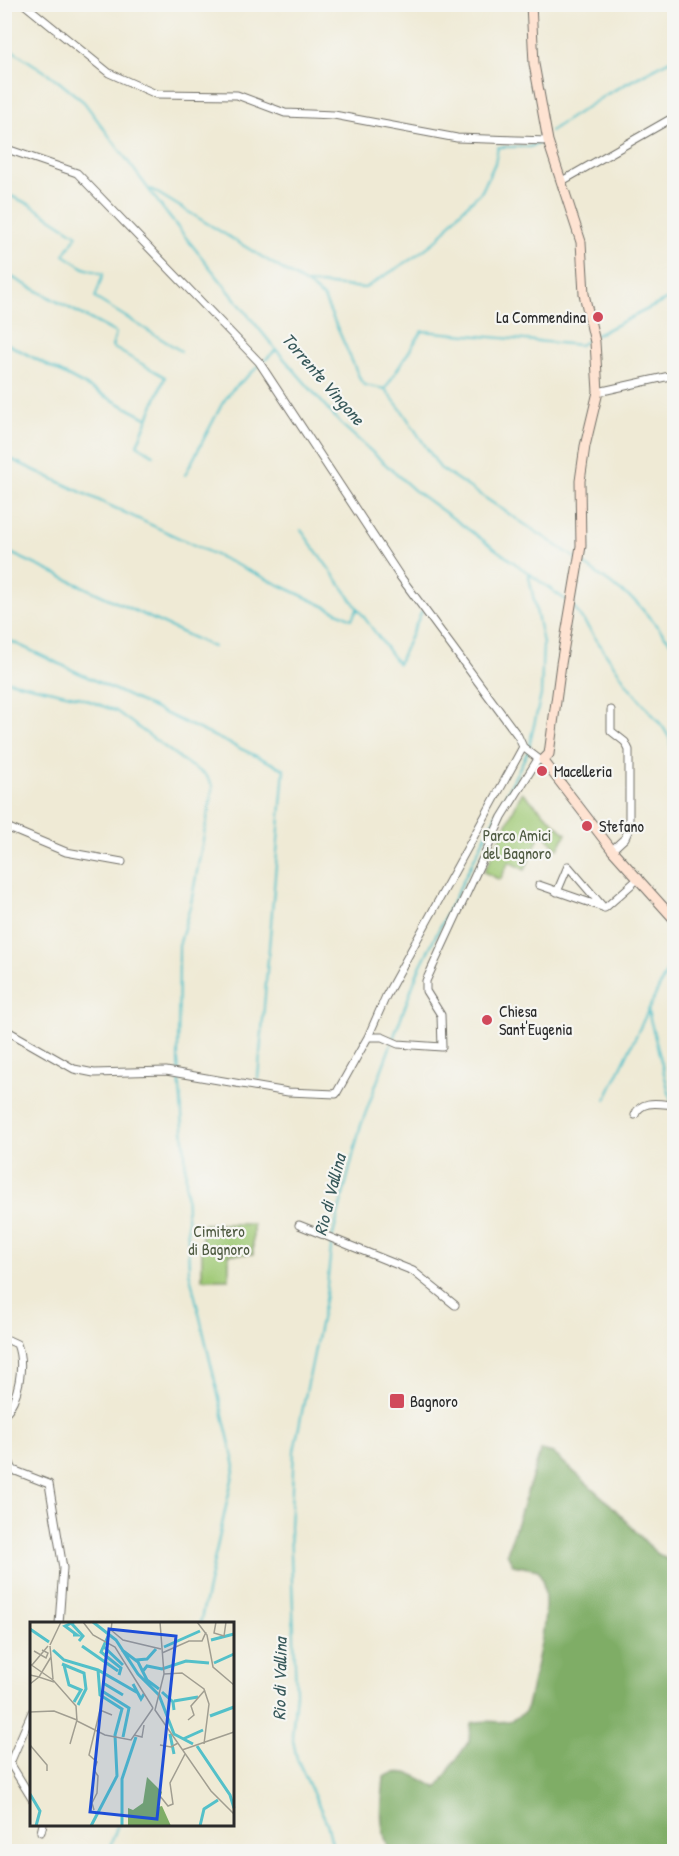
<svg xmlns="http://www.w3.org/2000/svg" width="679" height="1856" viewBox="0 0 679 1856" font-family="'Patrick Hand',sans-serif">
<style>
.green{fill:#9fc975;stroke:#657a50;stroke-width:1.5}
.forest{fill:#7fad66;stroke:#556c48;stroke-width:1.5}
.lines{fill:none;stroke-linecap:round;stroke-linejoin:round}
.stream{stroke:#53c0c9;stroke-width:2}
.street-casing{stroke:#706e66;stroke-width:9}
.secondary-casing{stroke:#706e66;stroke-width:11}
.street{stroke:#fff;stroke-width:7}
.secondary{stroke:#fee3d2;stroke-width:9}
.poi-dot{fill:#d1495b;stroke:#f6f6f2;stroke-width:2}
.labels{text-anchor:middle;stroke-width:4.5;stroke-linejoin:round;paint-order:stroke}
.poi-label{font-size:16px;fill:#2b2b2b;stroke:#f6f6f2;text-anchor:start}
.park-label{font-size:16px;fill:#4e5a41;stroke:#f6f6f2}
.water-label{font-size:18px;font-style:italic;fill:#37585a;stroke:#f6f6f2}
.inset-river{fill:none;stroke:#53c0c9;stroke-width:3}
.inset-road{fill:none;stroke:#a19e91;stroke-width:1.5}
.view{fill:#1d4ed8;fill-opacity:0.15;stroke:#1d4ed8;stroke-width:3}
.inset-edge{fill:none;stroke:#2b2b2b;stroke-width:3}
</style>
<rect width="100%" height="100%" fill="#f6f6f2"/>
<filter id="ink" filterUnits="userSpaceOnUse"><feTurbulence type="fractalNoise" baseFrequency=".0167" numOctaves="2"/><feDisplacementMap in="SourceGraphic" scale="12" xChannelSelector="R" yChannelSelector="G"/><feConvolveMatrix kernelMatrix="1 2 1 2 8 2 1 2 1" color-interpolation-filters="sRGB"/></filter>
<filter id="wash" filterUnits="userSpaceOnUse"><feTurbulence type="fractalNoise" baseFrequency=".008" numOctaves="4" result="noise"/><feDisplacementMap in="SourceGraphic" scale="24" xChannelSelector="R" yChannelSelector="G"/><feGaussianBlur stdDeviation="1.35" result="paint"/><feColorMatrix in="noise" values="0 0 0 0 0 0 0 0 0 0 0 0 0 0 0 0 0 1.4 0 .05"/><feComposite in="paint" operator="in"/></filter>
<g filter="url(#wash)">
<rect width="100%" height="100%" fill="#efead5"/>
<!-- green -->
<path class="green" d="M522,792L566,834L558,849L541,832L525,870L509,862L500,880L484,872Z
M202,1224H253V1254H229V1279H202Z"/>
<!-- forest -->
<path class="forest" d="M541,1450L553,1453L611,1505L655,1552L674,1564V1641C666,1651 669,1664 674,1675V1851H391C377,1828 382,1803 384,1777C404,1765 420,1779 437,1788L469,1741L471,1723C496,1717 503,1730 526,1711C533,1675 557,1602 538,1570L513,1565L507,1553Z"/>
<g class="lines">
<!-- stream -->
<path class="stream" d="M4,45L53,77L84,102L167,214L273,346L341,424L414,490L567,601
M550,131L607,94L674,58
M151,189L308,285L324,298L361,381L364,385L385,389L403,412L440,468L577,559
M4,193L29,204L77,235L64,255L84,268L103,274L95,298L181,351
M4,273L116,333L112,347L165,377L137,445L153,455
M307,283L365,288L413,258L438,239L459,213L482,191L495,163L498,147H530L538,143
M596,335L674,296
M4,342L148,419
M263,362L276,350
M385,389L422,331L580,345L591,338
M4,456L352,619L358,608
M185,475L222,404L231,391L259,366
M301,530L398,664L422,611
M4,550L213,647
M581,562L636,602L674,646
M574,607L629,687L663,727L670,739L674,770
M4,638L284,769L258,1078
M4,680L79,697L116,711L189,765L206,775L213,787L191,903L179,946L178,1061L185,1154L189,1271L235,1466L200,1624
M648,1011L671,1100
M606,1099L674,956
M108,1852L118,1824
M334,1852L327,1823L297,1759L292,1736L296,1692L290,1527L294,1451L326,1295L332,1239L360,1128L419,969L528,751L541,695L543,643L528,572"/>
</g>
</g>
<g filter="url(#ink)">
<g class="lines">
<defs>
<path id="street" d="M24,4L109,73L156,94L237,95L285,113L334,115L457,138L548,141
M4,148L77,173L259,362L399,575L518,736L523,747
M562,181L674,117
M598,392L674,375
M611,710V731L625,742L629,750V829L625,838L612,850
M523,747L540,760
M4,826L66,852L122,862
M539,885L605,908L639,878
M557,892L568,866L604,908
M4,1029L74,1069L94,1073L166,1071L288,1092L336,1094L368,1037L386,996L523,747
M368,1037H382L398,1044L442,1047L441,1015L426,991V981L502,817L538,759
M635,1115C641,1099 660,1104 674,1105
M299,1225L413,1271L455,1305
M4,1338L17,1344C25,1365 19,1399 4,1415
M4,1449L13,1470L49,1484L63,1568L59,1624
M32,1712L10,1763L32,1799
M41,1832L43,1824"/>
<path id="secondary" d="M531,4L534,64L548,141L581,242L584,294L595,342L598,392L585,446L580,481L581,546L561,664L549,754L543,760L612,850L674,919"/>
</defs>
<!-- street casing -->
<use href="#street" class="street-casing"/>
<!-- secondary casing -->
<use href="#secondary" class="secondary-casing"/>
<!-- street -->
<use href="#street" class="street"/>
<!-- secondary -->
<use href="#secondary" class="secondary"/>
</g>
</g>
<!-- markers -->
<g class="poi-dot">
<circle cx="598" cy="317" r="6"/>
<circle cx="542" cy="771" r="6"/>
<circle cx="587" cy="826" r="6"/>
<circle cx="487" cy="1020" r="6"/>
<rect x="389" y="1393" width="16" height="16" rx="3"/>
</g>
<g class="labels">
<!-- poi labels -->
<g class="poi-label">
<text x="586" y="323" text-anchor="end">La Commendina</text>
<text x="554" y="777">Macelleria</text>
<text x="599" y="832">Stefano</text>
<text x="499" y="1017">Chiesa<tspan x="499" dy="18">Sant'Eugenia</tspan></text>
<text x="410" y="1407">Bagnoro</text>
</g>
<!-- park labels -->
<g class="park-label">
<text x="517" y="841">Parco Amici<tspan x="517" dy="18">del Bagnoro</tspan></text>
<text x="219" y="1237">Cimitero<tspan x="219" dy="18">di Bagnoro</tspan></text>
</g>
<!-- water labels -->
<g class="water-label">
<text transform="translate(323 379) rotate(49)" y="6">Torrente Vingone</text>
<text transform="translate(330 1195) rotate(-76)" y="6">Rio di Vallina</text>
<text transform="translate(280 1679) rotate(-89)" y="6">Rio di Vallina</text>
</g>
</g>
<!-- overview -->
<g transform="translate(30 1622)">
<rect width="204" height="204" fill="#efead5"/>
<path d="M117,155L132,170L128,185L132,184L141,204H98V186L103,188L113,181Z" fill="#7fad66"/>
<path class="inset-river" d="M63,0L86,18L108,52L129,73L144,112L163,122M42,2L53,14L49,19M0,7L19,20M79,12L71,30L91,46L89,53M43,13H47L35,4L44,0M181,18L204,12M52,24L88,49M73,24L93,43M134,25L170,9M23,28L34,38L68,48L108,71M92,28L108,40L117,58L129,67M106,38L117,37L126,27M184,41L204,32M32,42L54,51L56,67L48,83M34,43L39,63L51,68L44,80M113,49L117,44L132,47L156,39L179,41M73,61L93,73M103,62L111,77L114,72M72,69L99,86L93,115M132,70L143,80L144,88M144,79L168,75M180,94L204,85M140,112L144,132M153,117L173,108M167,124L200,173L204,186M0,172L10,189L6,204M61,204L87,154L85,113L92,87L70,73L68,48M92,204V157L106,115M170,204L174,187L188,178"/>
<path class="inset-road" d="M53,0L63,13L85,25L123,86M82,0L81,8L93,18L131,27M130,0L134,52L125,88L181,169L204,192M167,0L177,13L183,45L204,63M186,0L184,11L194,14L196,0M20,23L31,0M20,24L23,57M4,29L16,36L18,31L12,28M132,31L159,19H172L176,10M0,42L23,58L46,84L47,99L75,113L101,118L123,86M2,43L18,24M134,52L152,51L174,67L179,82L174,122M0,53L9,55L21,35M0,62L9,55L24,60M0,90L24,89L47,98L40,122M158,98L164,93L161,84L175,68M104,113L112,115L114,103M0,123L17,143V149M130,123L141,125L148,121M152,128L204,110M130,174L138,184L143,182L140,161L155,132M64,188L62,181L67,171L68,154L64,148L67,140L59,133L70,88L82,93"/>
<path class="view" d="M79,7L146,14L127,197L60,190Z"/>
<rect width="204" height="204" class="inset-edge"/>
</g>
<!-- margin -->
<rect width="679" height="1856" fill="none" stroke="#f6f6f2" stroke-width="24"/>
</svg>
